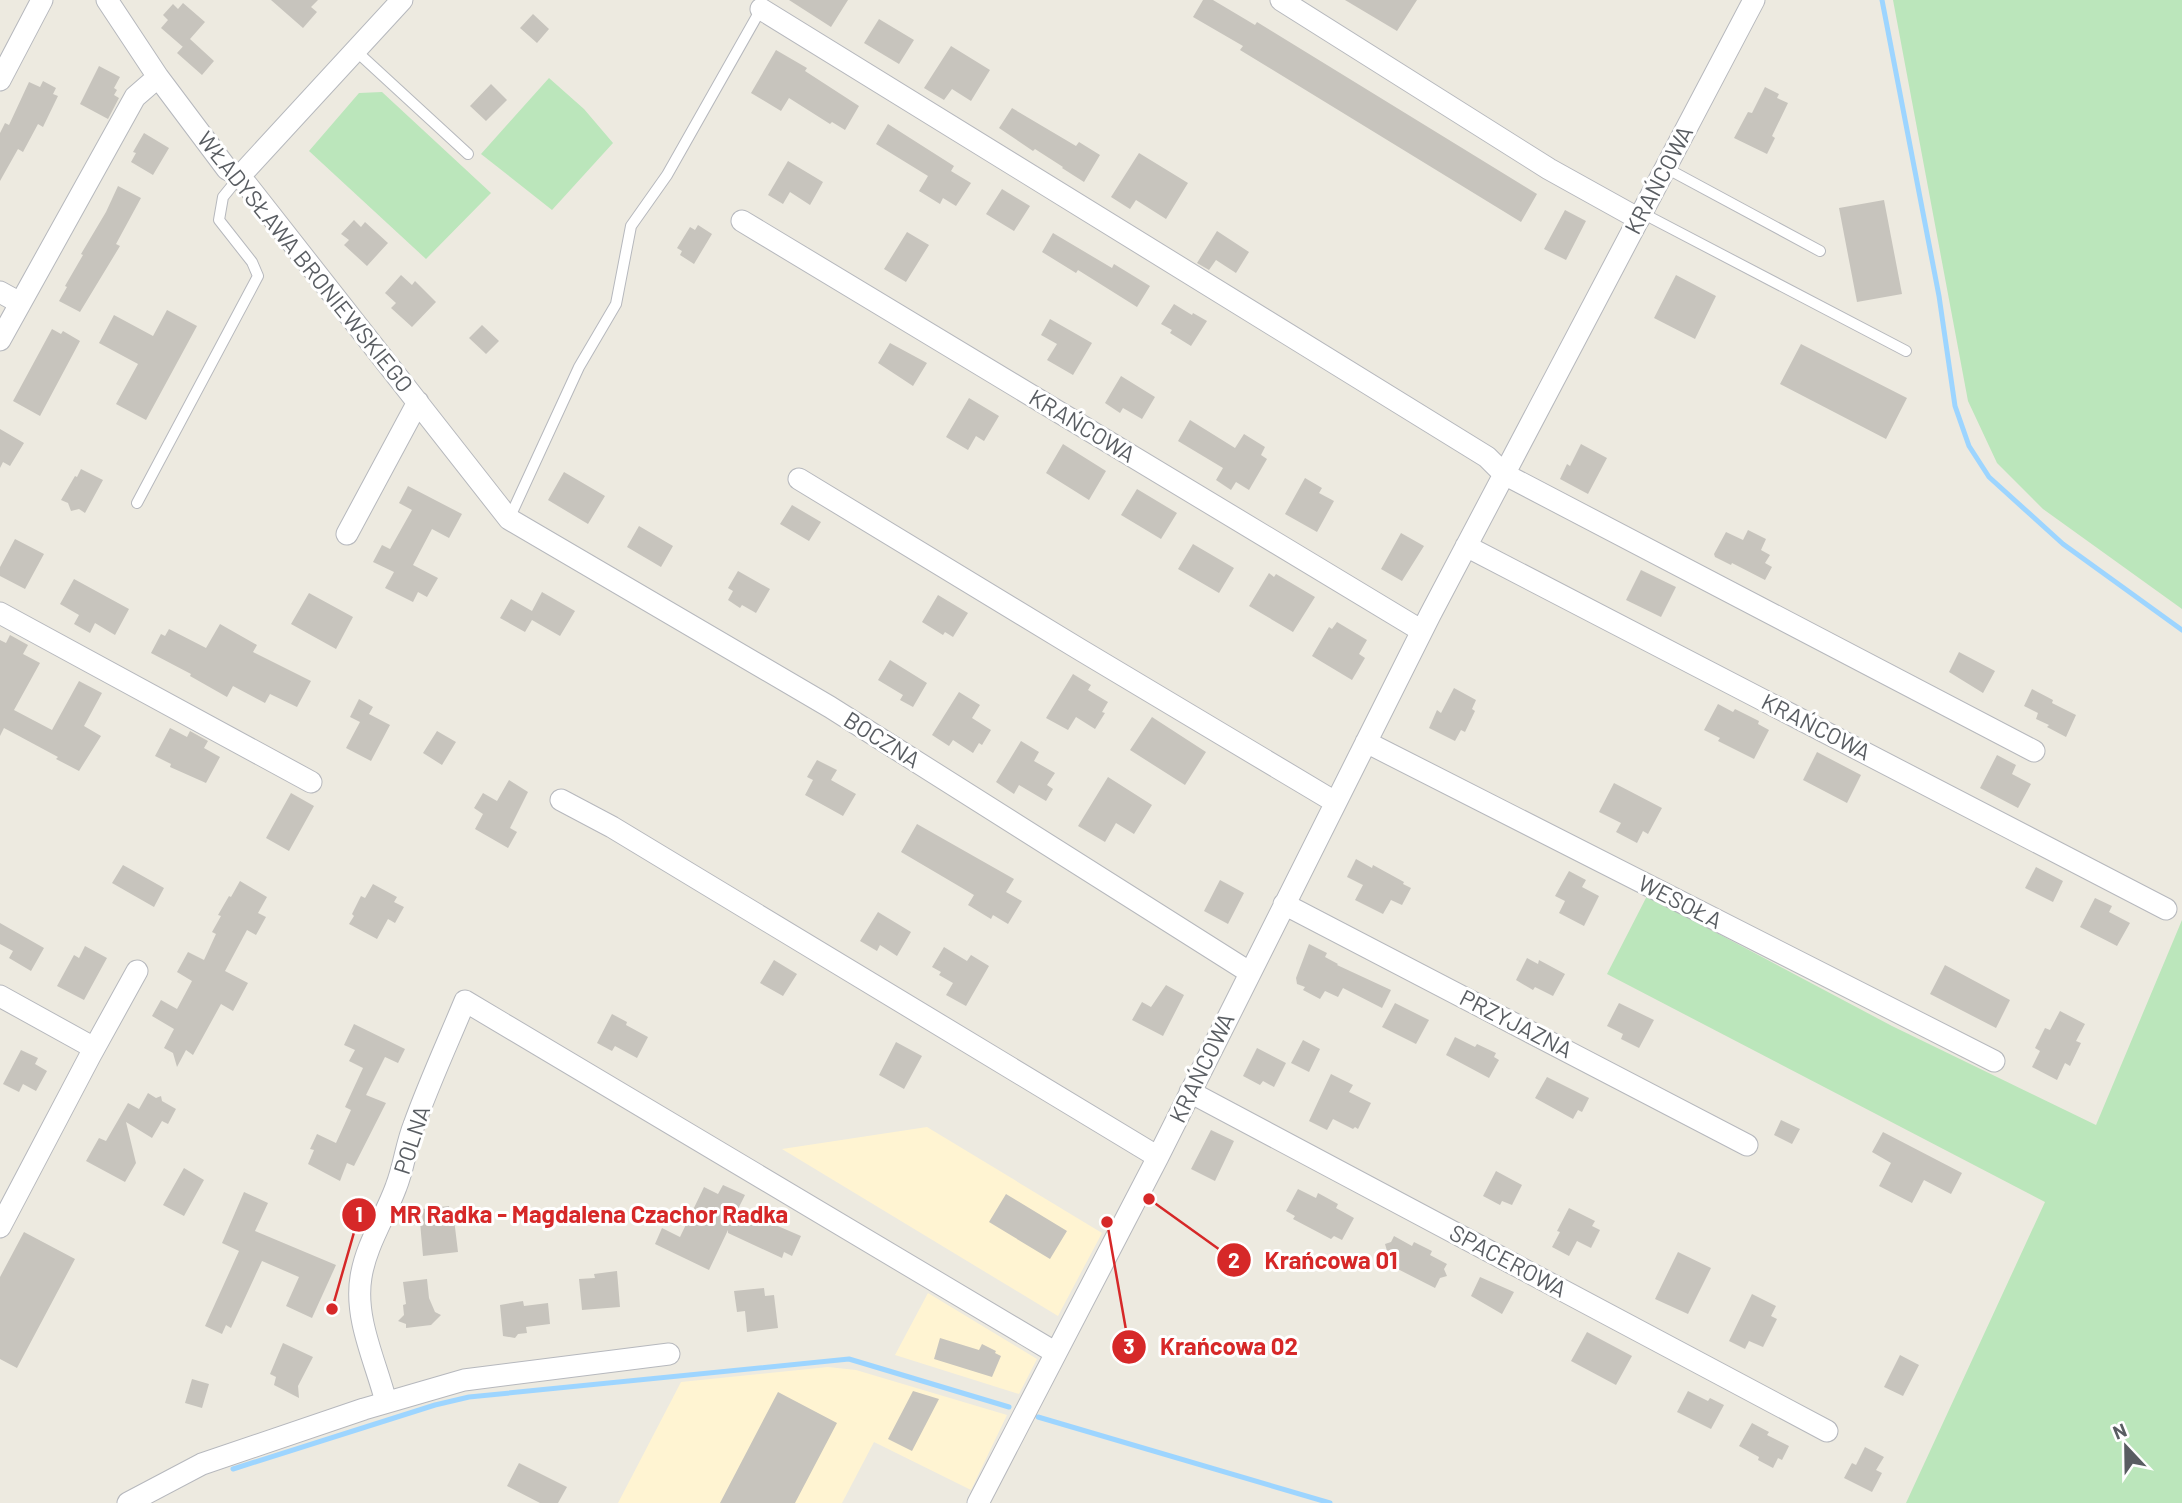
<svg xmlns="http://www.w3.org/2000/svg" width="2182" height="1503" viewBox="0 0 2182 1503" font-family="Barlow,sans-serif">
<style>
.commercial{fill:#fff4d2}
.green{fill:#bbe6bb}
.lines{fill:none;stroke-linecap:round;stroke-linejoin:round}
.stream{stroke:#9dd5ff;stroke-width:5}
.building{fill:#c7c4bd}
.lane-casing{stroke:#b6b8bd;stroke-width:12}
.street-casing{stroke:#b6b8bd;stroke-width:23}
.lane{stroke:#fff;stroke-width:10}
.street{stroke:#fff;stroke-width:21}
.labels{text-anchor:middle;stroke-width:6;stroke-linejoin:round;paint-order:stroke}
.street-label{font-size:23px;fill:#595d62;stroke:#fff}
.leader{fill:none;stroke:#d62828;stroke-width:2.5}
.callout-dot{fill:#d62828;stroke:#fff;stroke-width:2.5}
.mark-label{font-size:21px;text-anchor:middle;font-weight:bold;fill:#fff}
.callout-label{font-size:24px;text-anchor:middle;font-weight:bold;fill:#d62828;stroke:#fff;stroke-width:6;stroke-linejoin:round;paint-order:stroke}
</style>
<rect width="100%" height="100%" fill="#edeae0"/>
<!-- commercial -->
<path class="commercial" d="M927,1127L1102,1233L1058,1316L782,1149Z
M928,1293L1037,1359L1019,1394L895,1355Z
M828,1367L856,1370L1007,1415L971,1490L874,1442L842,1503H618L681,1382Z"/>
<!-- green -->
<path class="green" d="M1893,0H2182V609L2043,509L1997,463L1968,401Z
M549,78L584,109L613,143L552,210L481,154Z
M382,92L491,193L426,259L309,151L359,93Z
M1647,896L1892,1026L2096,1125L2182,920V1503H1906L2045,1202L1607,974Z"/>
<g class="lines">
<!-- stream -->
<path class="stream" d="M1882,0L1939,296L1955,406L1969,446L1989,477L2063,544L2182,630
M1038,1417L1330,1503
M233,1469L435,1405L469,1397L849,1359L1009,1407"/>
</g>
<!-- building -->
<path class="building" d="M271,0H318L311,7L317,12L303,28Z
M789,0H848L831,27Z
M1203,0H1213L1255,25L1257,22L1537,194L1521,222L1240,50L1243,46L1193,17Z
M1345,0H1417L1397,31Z
M183,3L205,22L190,39L214,61L202,75L177,53L188,41L183,47L161,28L168,20L163,15L173,4L178,9Z
M533,14L549,29L537,43L520,28Z
M879,19L914,40L899,64L864,43Z
M951,46L990,70L971,101L952,89L944,100L924,88Z
M776,50L807,68L805,71L859,106L845,130L832,122L830,124L789,98L781,111L751,93Z
M99,66L120,77L114,88L117,90L114,95L119,98L108,119L80,104Z
M43,81L56,88L53,94L58,96L43,127L38,124L23,152L18,149L0,181V133L5,123L9,125L29,82L40,87Z
M491,84L507,100L486,121L470,106Z
M1765,87L1779,94L1777,98L1788,103L1772,136L1775,138L1767,154L1734,138L1748,112L1752,113Z
M1012,108L1076,146L1079,142L1100,155L1084,182L1062,168L1063,167L1035,149L1033,151L999,128Z
M888,124L954,166L951,171L971,183L956,206L943,198L940,204L919,191L928,176L876,144Z
M144,133L169,148L153,175L131,162L136,153L133,152Z
M1139,153L1188,183L1166,219L1136,200L1130,209L1111,197Z
M788,161L823,182L810,205L790,192L783,204L768,195Z
M118,186L141,198L116,244L120,246L80,312L59,301L67,287L65,286L83,255L81,254L106,212Z
M1002,189L1030,206L1014,231L986,214Z
M1884,200L1902,294L1857,302L1839,208Z
M1565,210L1586,221L1566,260L1544,249Z
M354,220L361,227L365,222L388,243L367,266L344,245L349,240L341,234Z
M698,225L712,234L694,264L680,255L682,251L677,248L690,227L695,230Z
M1217,231L1249,252L1236,273L1216,260L1209,270L1197,263Z
M907,232L929,245L906,282L884,269Z
M1053,233L1112,268L1114,264L1150,286L1137,307L1078,270L1076,273L1042,252Z
M401,275L412,285L415,281L436,302L412,327L391,308L396,303L385,293Z
M1676,275L1716,296L1695,339L1654,318Z
M1174,304L1192,315L1193,313L1207,321L1191,346L1170,333L1172,330L1161,324Z
M167,310L197,326L146,420L116,404L138,364L99,343L114,315L153,336Z
M1050,319L1092,343L1073,375L1047,360L1057,344L1041,335Z
M482,325L499,341L486,354L469,338Z
M52,329L61,334L63,331L80,341L40,416L13,401Z
M890,343L927,363L913,386L878,363Z
M1801,344L1907,398L1886,439L1780,384Z
M1121,376L1155,397L1142,419L1123,408L1120,413L1105,403Z
M969,398L999,416L984,441L976,436L968,450L946,437Z
M1190,420L1235,448L1244,434L1265,447L1261,455L1267,459L1249,490L1236,482L1231,490L1216,480L1223,468L1178,441Z
M0,429L24,443L10,466L3,462L0,468Z
M1063,444L1106,471L1089,500L1046,473Z
M1581,444L1607,458L1588,494L1560,479L1567,464L1570,466Z
M81,469L103,480L85,513L79,509L71,511L68,503L61,500L75,476L77,477Z
M564,472L605,496L588,524L548,500Z
M1305,478L1322,488L1319,493L1334,501L1317,532L1285,514Z
M408,486L462,514L449,538L432,529L413,565L438,578L427,597L418,592L413,602L385,588L394,572L373,562L382,545L390,549L412,510L399,503Z
M1137,489L1177,513L1161,539L1121,515Z
M792,505L821,522L809,541L780,524Z
M639,526L673,546L661,567L627,547Z
M1748,530L1766,539L1761,550L1770,555L1765,563L1772,567L1765,580L1732,563L1731,565L1715,557L1714,554L1726,532L1743,540Z
M1401,533L1424,546L1402,581L1381,569Z
M15,539L44,554L25,589L0,576V567Z
M1193,544L1234,568L1219,593L1178,569Z
M1641,570L1676,587L1661,617L1626,600Z
M738,571L770,589L756,613L742,605L740,608L728,600L733,591L728,588Z
M1269,573L1274,577L1276,574L1315,597L1293,632L1249,606Z
M74,579L129,609L115,635L95,623L90,633L74,624L79,615L60,604Z
M542,592L575,611L560,636L532,620L525,632L500,618L511,599L532,611Z
M309,593L353,617L336,649L291,624Z
M938,595L968,613L953,637L945,632L943,635L922,622Z
M1337,622L1367,640L1359,654L1365,658L1352,680L1312,656L1329,627L1332,629Z
M220,624L257,645L253,652L311,681L297,707L270,694L265,703L233,686L227,697L190,676L191,674L151,653L161,634L165,636L169,629L206,648Z
M10,635L28,645L23,654L40,663L14,710L52,730L79,681L102,693L84,726L101,736L79,771L56,759L58,757L4,728L0,736V640L6,643Z
M1959,652L1995,671L1983,693L1949,672Z
M890,660L927,683L913,707L900,700L903,695L878,680Z
M1073,674L1091,685L1088,690L1108,702L1102,712L1105,713L1095,729L1076,717L1068,730L1046,718Z
M1454,688L1476,700L1472,709L1475,711L1465,732L1461,730L1455,741L1429,728L1437,710L1441,713Z
M2032,689L2053,700L2052,703L2076,715L2066,737L2047,727L2049,725L2036,719L2038,713L2024,706Z
M959,692L980,705L972,718L991,730L982,745L979,743L973,753L953,740L949,746L932,735Z
M359,699L373,707L369,714L390,725L371,761L346,748L360,722L350,717Z
M1718,704L1733,712L1735,709L1759,721L1758,724L1769,730L1754,759L1718,741L1720,738L1704,730Z
M1152,717L1206,752L1185,785L1130,750Z
M170,728L187,737L190,731L208,741L204,748L220,757L206,783L170,767L171,764L155,756Z
M437,731L456,742L442,765L423,753Z
M1021,741L1039,752L1034,761L1055,773L1047,785L1053,789L1046,801L1019,785L1014,794L996,782Z
M1817,752L1861,775L1847,803L1803,780Z
M1997,755L2016,765L2012,774L2031,784L2018,808L1980,788Z
M817,760L837,770L831,780L856,794L843,816L805,795L813,780L807,777Z
M1108,777L1152,805L1134,834L1116,823L1105,842L1078,826Z
M509,780L528,792L510,828L517,832L508,848L475,829L483,814L474,808L483,793L497,801Z
M1614,783L1662,808L1648,834L1643,831L1637,843L1616,832L1621,823L1599,812Z
M291,793L314,806L289,851L266,838Z
M917,824L1014,879L1006,892L1022,901L1008,924L993,915L991,919L968,905L974,895L901,852Z
M1356,859L1372,868L1373,865L1404,882L1403,884L1411,888L1402,905L1391,900L1383,914L1355,900L1363,885L1347,877Z
M123,865L164,888L154,907L112,883Z
M2036,867L2063,881L2053,902L2025,888Z
M1569,871L1586,880L1582,887L1599,896L1584,926L1559,913L1565,901L1555,896Z
M1220,880L1244,893L1228,924L1204,911Z
M240,881L267,897L258,913L266,917L256,935L247,930L225,971L248,983L233,1011L221,1004L193,1055L186,1050L177,1067L173,1053L164,1048L174,1029L152,1016L161,1000L177,1009L192,981L177,972L188,952L204,960L216,934L212,932L221,916L218,915L229,896L231,897Z
M373,884L397,897L394,902L404,907L395,923L388,919L377,939L349,924L354,916L352,914L361,896L365,898Z
M2095,898L2112,906L2109,912L2130,923L2117,946L2080,927Z
M878,912L911,932L897,956L880,945L877,951L860,941Z
M0,923L44,948L31,971L9,958L13,951L0,944Z
M1309,944L1327,953L1325,957L1338,964L1337,965L1391,990L1382,1008L1343,988L1338,997L1325,991L1320,999L1303,990L1305,987L1297,984L1296,978Z
M85,946L107,958L84,1000L57,986L74,955L79,958Z
M944,947L967,961L971,955L989,966L966,1006L946,995L953,983L939,975L941,972L932,967Z
M1527,958L1538,964L1539,960L1565,974L1553,996L1535,987L1533,990L1516,980Z
M774,960L797,974L783,996L760,983Z
M1945,965L2010,1000L1996,1028L1930,994Z
M1166,985L1184,995L1163,1036L1132,1020L1142,1002L1151,1007Z
M1395,1003L1429,1020L1416,1044L1382,1027Z
M1619,1003L1654,1020L1639,1048L1621,1039L1623,1034L1607,1026Z
M2060,1011L2085,1024L2076,1041L2081,1043L2070,1066L2065,1063L2057,1080L2032,1067L2040,1051L2035,1048L2045,1028L2050,1030Z
M612,1014L627,1022L626,1025L648,1037L637,1058L615,1046L612,1051L597,1043Z
M354,1024L405,1049L398,1063L385,1057L366,1095L386,1103L354,1166L347,1163L340,1181L308,1164L314,1150L310,1149L317,1134L336,1143L351,1110L345,1107L363,1068L349,1061L355,1050L344,1045Z
M1455,1037L1475,1047L1477,1044L1496,1053L1494,1057L1499,1060L1489,1078L1446,1055Z
M1303,1040L1320,1049L1309,1072L1291,1063Z
M896,1042L922,1056L904,1089L879,1075Z
M1257,1048L1286,1063L1274,1087L1263,1081L1260,1085L1243,1076Z
M21,1050L38,1058L35,1064L47,1071L36,1091L23,1084L19,1092L3,1084Z
M1331,1074L1353,1085L1349,1092L1371,1103L1358,1129L1355,1127L1353,1129L1333,1119L1327,1130L1309,1121Z
M1547,1077L1589,1098L1582,1112L1578,1110L1573,1119L1535,1098Z
M148,1093L156,1098L161,1096L162,1101L176,1109L168,1124L162,1121L152,1138L126,1122L136,1163L125,1182L86,1161L99,1138L106,1141L128,1103L139,1109Z
M1781,1120L1800,1129L1792,1144L1774,1135Z
M1211,1130L1234,1141L1215,1181L1191,1169Z
M1883,1132L1962,1173L1951,1194L1924,1180L1912,1203L1879,1186L1891,1163L1872,1152Z
M184,1168L204,1180L184,1216L163,1205Z
M1496,1171L1522,1185L1512,1205L1502,1201L1500,1205L1483,1196Z
M723,1185L745,1195L738,1209L801,1236L792,1256L784,1252L782,1258L728,1233V1230L709,1270L655,1244L662,1228L680,1237L704,1187L718,1194Z
M1298,1189L1316,1198L1318,1193L1329,1199L1338,1204L1336,1208L1354,1218L1342,1240L1334,1236L1331,1239L1293,1219L1295,1216L1286,1211Z
M244,1192L268,1203L255,1231L336,1265L312,1318L286,1306L299,1277L262,1261L231,1328L226,1325L222,1334L205,1326L239,1251L222,1243Z
M1006,1194L1067,1231L1050,1259L989,1222Z
M449,1206L450,1219H454L458,1252L423,1256L420,1222H423L422,1209Z
M1569,1208L1595,1221L1592,1226L1600,1230L1591,1248L1577,1241L1569,1256L1552,1247L1560,1232L1557,1231Z
M24,1232L75,1259L17,1368L0,1359V1277Z
M1394,1236L1412,1246L1414,1242L1432,1251L1430,1255L1447,1264L1444,1269L1447,1276L1440,1278L1435,1288L1382,1261L1387,1251L1385,1244L1391,1242Z
M1678,1252L1711,1268L1688,1314L1655,1299Z
M617,1271L620,1307L582,1310L579,1279L595,1278L594,1274Z
M1480,1277L1514,1292L1502,1314L1471,1296Z
M427,1279L429,1298L435,1312L441,1315L431,1325L406,1328V1324L398,1321L404,1315L403,1305L406,1304L403,1282Z
M764,1288L765,1296L774,1295L778,1328L747,1332L745,1311L737,1312L734,1291Z
M1752,1294L1776,1306L1771,1316L1777,1319L1763,1347L1749,1341L1745,1349L1729,1341Z
M523,1301L524,1306L548,1303L550,1324L526,1327L527,1333L518,1334L515,1338L503,1336L500,1305Z
M1587,1332L1632,1356L1616,1385L1571,1361Z
M940,1338L979,1350L982,1344L996,1351L995,1353L1001,1356L992,1377L934,1359Z
M283,1343L313,1357L298,1386L299,1398L274,1385L276,1377L270,1374Z
M1900,1355L1919,1365L1903,1396L1884,1387Z
M192,1379L209,1384L202,1408L185,1403Z
M913,1391L939,1399L912,1451L888,1439Z
M1688,1391L1708,1401L1710,1398L1724,1405L1711,1429L1677,1412Z
M778,1392L837,1423L795,1503H720Z
M1752,1423L1769,1432L1767,1435L1789,1446L1782,1460L1778,1458L1773,1468L1758,1460L1759,1457L1739,1446Z
M1865,1447L1884,1457L1876,1470L1882,1473L1872,1492L1844,1478L1852,1463L1856,1465Z
M519,1463L567,1487L558,1503H540L507,1486Z"/>
<g class="lines">
<defs>
<path id="lane" d="M356,51L468,154
M1666,168L1820,251
M1642,213L1906,351
M137,503L258,276L252,262L219,220L223,197L240,176
M509,519L579,367L616,304L631,226L667,175L761,9"/>
<path id="street" d="M107,0L158,77L227,169L240,176L509,519L830,707L1249,972
M1281,0L1549,169L1639,219
M761,9L1487,457L1504,474L2034,751
M0,80L42,0
M240,176L402,0
M742,221L1422,631
M0,292L20,303
M0,340L135,97L158,77
M799,479L1079,649L1335,802
M347,534L418,402
M1466,546L2166,909
M0,613L311,782
M1366,742L1994,1061
M561,800L612,827L1158,1157
M1284,904L1747,1145
M0,996L94,1048
M1190,1092L1827,1431
M0,1227L90,1056L137,971
M386,1402C376,1362 354,1319 361,1277C366,1245 385,1217 396,1187C404,1167 406,1145 414,1125C429,1083 448,1042 465,1001L1056,1353
M128,1503L202,1464L364,1409L464,1380L669,1354
M978,1503L1158,1157L1430,615L1754,0"/>
</defs>
<!-- lane casing -->
<use href="#lane" class="lane-casing"/>
<!-- street casing -->
<use href="#street" class="street-casing"/>
<!-- lane -->
<use href="#lane" class="lane"/>
<!-- street -->
<use href="#street" class="street"/>
</g>
<g class="labels">
<!-- street labels -->
<g class="street-label">
<text transform="translate(1659 180) rotate(-62)" y="8">KRAŃCOWA</text>
<text transform="translate(305 262) rotate(51)" y="8">WŁADYSŁAWA BRONIEWSKIEGO</text>
<text transform="translate(1082 426) rotate(31)" y="8">KRAŃCOWA</text>
<text transform="translate(1816 727) rotate(27)" y="8">KRAŃCOWA</text>
<text transform="translate(882 740) rotate(32)" y="8">BOCZNA</text>
<text transform="translate(1680 902) rotate(27)" y="8">WESOŁA</text>
<text transform="translate(1516 1024) rotate(27)" y="8">PRZYJAZNA</text>
<text transform="translate(1202 1068) rotate(-64)" y="8">KRAŃCOWA</text>
<text transform="translate(412 1140) rotate(-72)" y="8">POLNA</text>
<text transform="translate(1508 1261) rotate(28)" y="8">SPACEROWA</text>
</g>
</g>
<!-- callouts -->
<path class="leader" d="M332 1309L359 1215M1149 1199L1234 1260M1107 1222L1129 1347"/>
<g class="callout-dot">
<circle cx="332" cy="1309" r="7"/>
<circle cx="1149" cy="1199" r="7"/>
<circle cx="1107" cy="1222" r="7"/>
<circle cx="359" cy="1215" r="18"/>
<circle cx="1234" cy="1260" r="18"/>
<circle cx="1129" cy="1347" r="18"/>
</g>
<g class="mark-label">
<text x="359" y="1222">1</text>
<text x="1234" y="1268">2</text>
<text x="1129" y="1354">3</text>
</g>
<g class="callout-label">
<text x="589" y="1223">MR Radka - Magdalena Czachor Radka</text>
<text x="1331" y="1269">Krańcowa 01</text>
<text x="1229" y="1355">Krańcowa 02</text>
</g>
<!-- north arrow -->
<g transform="translate(2126 1447) rotate(338)" stroke="#ffffff" stroke-width="5" paint-order="stroke">
<path d="M0-5L12 26L0 18L-12 26Z" fill="#595d62"/>
<text y="-10" font-size="19" font-weight="bold" text-anchor="middle" fill="#595d62">N</text>
</g>
</svg>
